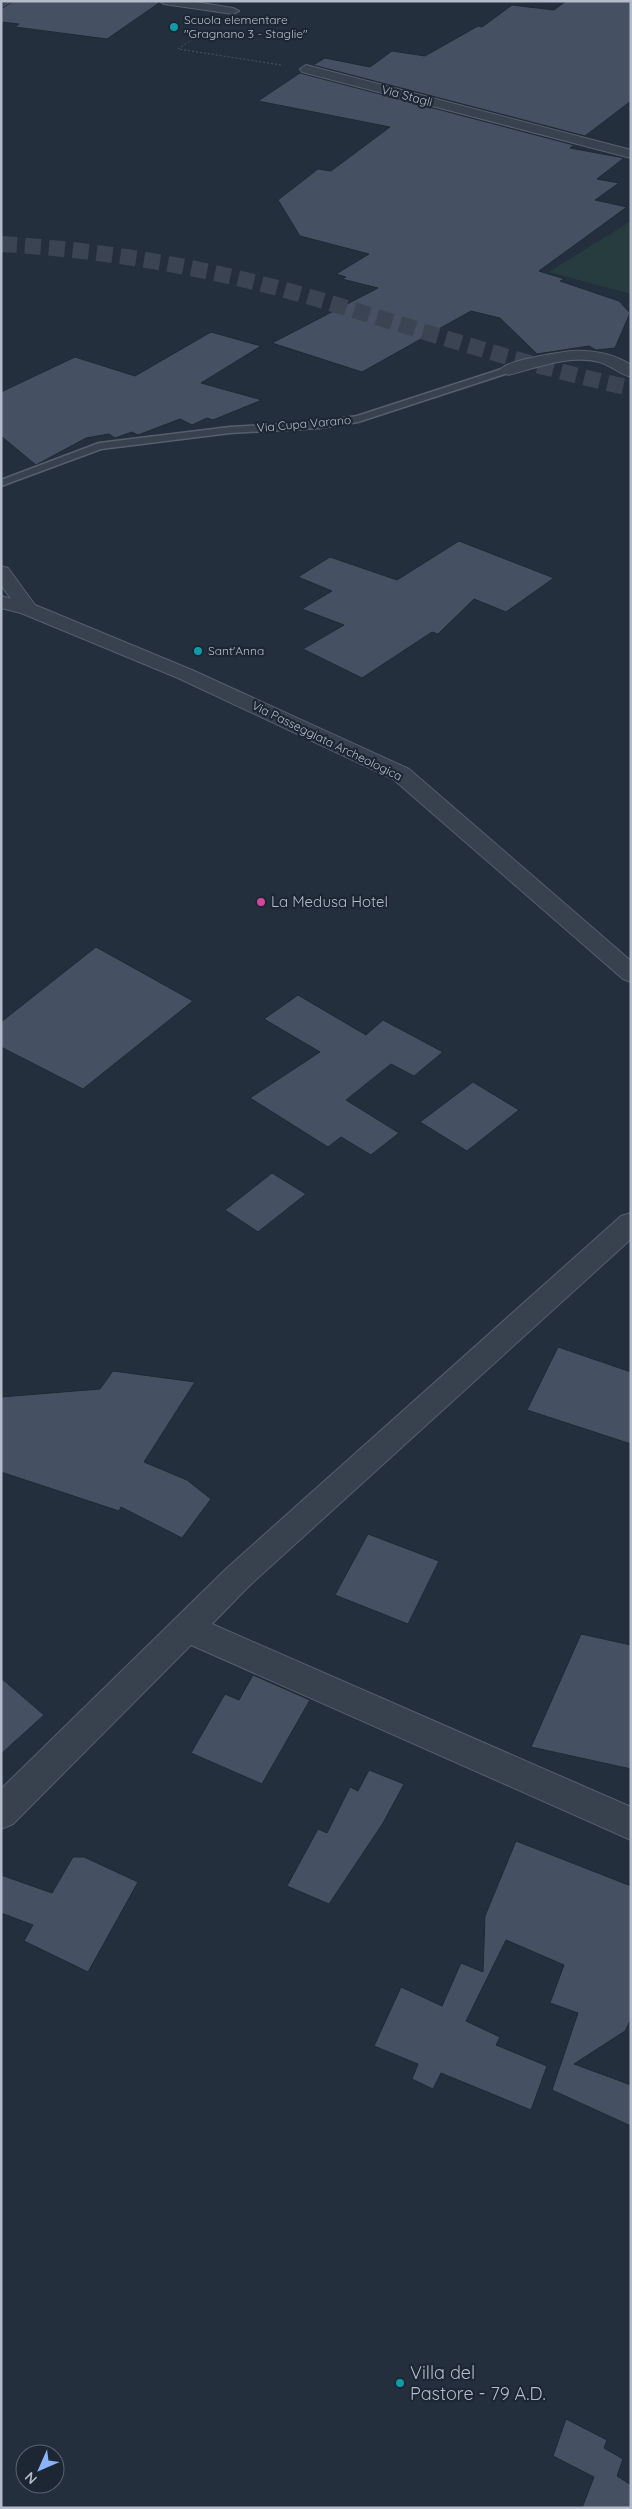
<svg xmlns="http://www.w3.org/2000/svg" width="632" height="2509" viewBox="0 0 632 2509" font-family="Quicksand,sans-serif">
<style>
.green{fill:#263c3f}
.building{fill:#455162;stroke:#1f2835}
.lines{fill:none;stroke-linecap:round;stroke-linejoin:round}
.trunk-tunnel{stroke:#3a4453;stroke-width:16;stroke-dasharray:16 8;stroke-linecap:butt}
.service-casing{stroke:#565f6c;stroke-width:3}
.minor-casing{stroke:#565f6c;stroke-width:2}
.tertiary-casing{stroke:#565f6c;stroke-width:2}
.path{stroke:#44595c;stroke-width:1;stroke-dasharray:2 2;stroke-linecap:butt}
.service{fill:#38414e;fill-rule:evenodd}
.minor{fill:#38414e;fill-rule:evenodd}
.tertiary{fill:#38414e;fill-rule:evenodd}
.culture-dot{fill:#0f9aa8;stroke:#1d2633;stroke-width:2}
.hotel-dot{fill:#d1479c;stroke:#1d2633;stroke-width:2}
.labels{text-anchor:middle;stroke-width:4.5;stroke-linejoin:round;paint-order:stroke}
.far-poi-label{font-size:12px;fill:#b4bcc9;stroke:#1d2633;text-anchor:start}
.far-street-label{font-size:12px;fill:#b4bcc9;stroke:#1d2633}
.poi-label{font-size:15px;fill:#b4bcc9;stroke:#1d2633;text-anchor:start}
.near-poi-label{font-size:18px;fill:#b4bcc9;stroke:#1d2633;text-anchor:start}
</style>
<rect width="100%" height="100%" fill="#242f3e"/>
<!-- green -->
<path class="green" d="M631,221V294L549,272Z"/>
<!-- building -->
<path class="building" d="M13,1H157L159,3L107,39L15,27L19,24L1,22V9Z
M566,1H631V101L585,136L313,65L325,58L370,67L392,51L425,56L478,26L482,27L512,5L554,10Z
M300,73L574,145L570,148L624,158L597,179L619,183L595,200L627,207L539,271L565,279L560,281L619,301L630,313L615,348L596,350L589,346L537,354L500,318L471,311L362,372L272,343L378,288L342,279L346,277L336,274L369,254L300,236L278,200L318,169L331,171L390,127L258,101Z
M211,332L261,346L201,383L262,400L213,420L207,418L192,425L180,419L138,435L132,432L115,438L109,434L86,438L36,465L1,436V392L75,357L135,376Z
M459,541L554,578L506,612L474,599L438,634L432,632L362,678L303,649L344,625L302,609L332,591L298,577L330,557L397,580Z
M96,947L193,1001L83,1089L1,1047V1022Z
M298,995L366,1035L383,1020L443,1052L414,1076L391,1064L346,1100L399,1133L371,1155L341,1137L328,1147L250,1098L320,1052L264,1019Z
M473,1082L519,1110L467,1151L420,1122Z
M272,1173L306,1194L258,1232L225,1210Z
M558,1347L631,1372V1444L527,1410Z
M113,1371L195,1382L144,1462L187,1480L211,1499L182,1538L121,1507L119,1511L1,1472V1397L100,1389Z
M368,1534L439,1561L408,1624L335,1595Z
M581,1634L631,1645V1769L531,1747Z
M253,1675L310,1700L262,1784L191,1753L225,1694L239,1700Z
M1,1678L44,1715L1,1754Z
M369,1770L404,1784L383,1823L329,1904L287,1886L318,1829L327,1833L350,1787L358,1791Z
M516,1841L631,1886V2019L625,2031L574,2064L631,2085V2126L552,2090L578,2013L550,2003L564,1965L506,1940L466,2021L500,2037L496,2045L547,2066L531,2110L441,2073L433,2089L412,2079L418,2064L374,2046L401,1987L442,2006L461,1963L483,1972L485,1916Z
M73,1857H84L138,1882L88,1972L24,1941L33,1925L1,1913V1875L52,1893Z
M566,2419L607,2440L604,2448L623,2459L617,2476L631,2485V2508H582L594,2477L553,2456Z"/>
<g class="lines">
<!-- trunk-tunnel -->
<path class="trunk-tunnel" d="M1,244C101,250 199,266 296,293C408,325 517,364 631,388"/>
<defs>
<path id="service" d="M508,367L511,368V372L358,422L319,428L230,433L101,449L1,486V480L99,443L230,427L319,422L357,416Z"/>
<path id="minor" d="M1,1H11L1,7Z
M159,1H189L233,8L239,11L233,14L164,4Z
M306,65L631,150V158L302,72L300,69Z
M571,351C592,350 612,353 631,365V377C619,374 611,365 599,362C569,354 537,368 508,375L500,370C507,360 557,353 571,351Z
M1,566L8,568L35,605L38,609L35,613H21L1,585Z
M631,1213V1239L249,1586L212,1624L631,1807V1840L191,1645L13,1824L1,1829V1789L227,1568L621,1216Z"/>
<path id="tertiary" d="M1,596L35,605L192,670L409,769L631,961V982L623,979L393,779L178,678L21,613L1,608Z"/>
</defs>
<!-- service casing -->
<use href="#service" class="service-casing"/>
<!-- minor casing -->
<use href="#minor" class="minor-casing"/>
<!-- tertiary casing -->
<use href="#tertiary" class="tertiary-casing"/>
<!-- path -->
<path class="path" d="M206,30L178,49L281,65"/>
<!-- service -->
<use href="#service" class="service"/>
<!-- minor -->
<use href="#minor" class="minor"/>
<!-- tertiary -->
<use href="#tertiary" class="tertiary"/>
</g>
<!-- markers -->
<g class="culture-dot">
<circle cx="174" cy="27" r="5"/>
<circle cx="198" cy="651" r="5"/>
<circle cx="400" cy="2383" r="5"/>
</g>
<circle class="hotel-dot" cx="261" cy="902" r="5"/>
<g class="labels">
<!-- far-poi labels -->
<g class="far-poi-label">
<text x="184" y="24">Scuola elementare<tspan x="184" dy="14">"Gragnano 3 - Staglie"</tspan></text>
<text x="208" y="655">Sant'Anna</text>
</g>
<!-- far-street labels -->
<g class="far-street-label">
<text transform="translate(407 96) rotate(15)" y="4">Via Stagli</text>
<text transform="translate(304 424) rotate(-5)" y="4">Via Cupa Varano</text>
<text transform="translate(327 741) rotate(26)" y="4">Via Passeggiata Archeologica</text>
</g>
<!-- poi labels -->
<g class="poi-label">
<text x="271" y="907">La Medusa Hotel</text>
</g>
<!-- near-poi labels -->
<g class="near-poi-label">
<text x="410" y="2379">Villa del<tspan x="410" dy="21">Pastore - 79 A.D.</tspan></text>
</g>
</g>
<!-- border -->
<rect width="632" height="2509" fill="none" stroke="#b4bcc9" stroke-width="5"/>
<!-- north arrow -->
<g transform="translate(40 2469) rotate(225)"><circle r="24" fill="#1d2633" stroke="#59626f"/>
<path d="M0-4L9 19L0 12L-9 19Z" fill="#8ab4f8"/>
<text y="-8" font-size="14" font-weight="bold" text-anchor="middle" fill="#b4bcc9">N</text>
</g>
</svg>
